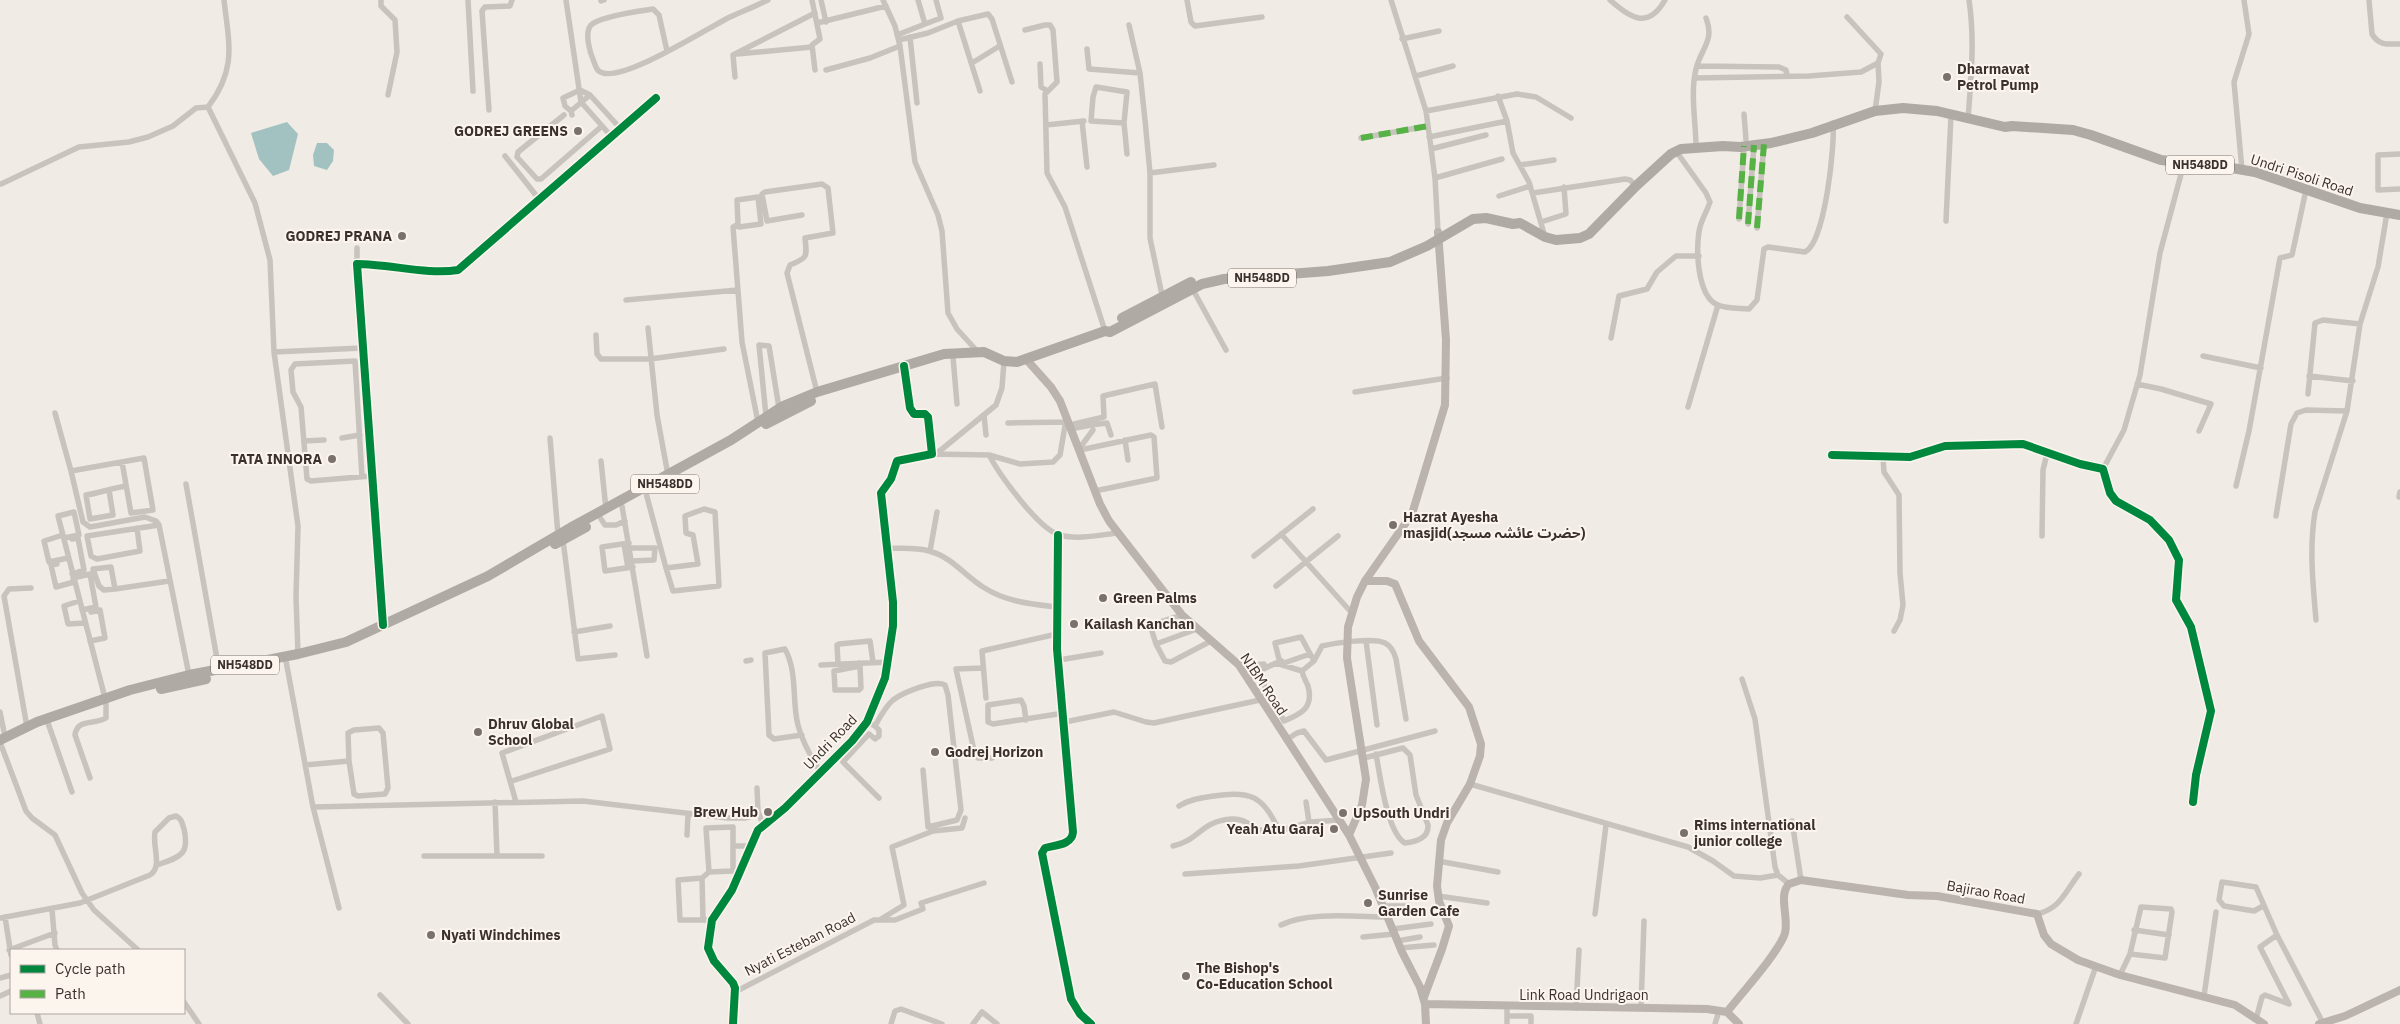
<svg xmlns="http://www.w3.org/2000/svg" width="2400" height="1024" viewBox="0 0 2400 1024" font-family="'IBM Plex Sans','Noto Sans Arabic',sans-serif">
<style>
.water{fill:#a1c2c1}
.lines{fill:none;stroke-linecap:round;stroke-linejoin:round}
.street{stroke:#c9c3be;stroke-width:5.5}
.secondary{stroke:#bab3ae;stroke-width:8}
.highway{stroke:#afaaa4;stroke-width:10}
.quiet{stroke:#57b246;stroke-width:6;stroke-dasharray:12 6;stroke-linecap:butt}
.cycleway-casing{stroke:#fbf5ee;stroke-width:11}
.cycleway{stroke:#00873e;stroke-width:8}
.poi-dot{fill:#7a716c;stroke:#fbf5ee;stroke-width:2}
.labels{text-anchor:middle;stroke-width:4;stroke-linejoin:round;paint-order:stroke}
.shield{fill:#fbf5ee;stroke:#756b66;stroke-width:1}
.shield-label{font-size:12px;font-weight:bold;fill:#3b302b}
.poi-label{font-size:14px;font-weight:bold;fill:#3b302b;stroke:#fbf5ee;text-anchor:start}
.street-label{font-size:14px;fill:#3b302b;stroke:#fbf5ee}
</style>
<rect width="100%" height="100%" fill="#f0ebe5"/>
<!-- water -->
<path class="water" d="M287,122L298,134L289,170L273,176L259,159L251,133Z
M317,143H327L334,150L333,161L327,170L314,166L313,155Z"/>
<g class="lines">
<!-- street -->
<path class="street" d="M381,0V6L395,20L397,52L388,95
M468,0L473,91
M566,0L581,102L611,136
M812,0L820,39L812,45L815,70
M821,0L826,22
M883,0L895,26L900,46L915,162L938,215L942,231L948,313L957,329L977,351
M1187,0L1191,22L1195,26L1262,17
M1391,0L1426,111L1435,178L1438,232
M1610,0C1630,18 1648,30 1665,0
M2369,0L2372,34C2379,46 2388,44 2400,44
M601,1L604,0
M1847,17L1881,54L1878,63L1879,82L1875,111
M958,21L980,91
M817,23L886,6
M925,24L941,18L936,0
M1129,25L1140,73L1145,120L1150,173V238L1162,295
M1025,30L1045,25H1050L1053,30L1057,82L1045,94L1047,173L1065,207L1105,331
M897,35L925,24L918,0
M910,37L917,103
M1402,39L1439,31
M899,40L928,33L958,21L988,14L992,19L1012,82
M1087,49L1089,69L1140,73
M667,51L659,15L653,9C640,11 600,16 591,25C584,33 590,53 594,62C596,67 597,72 603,73C627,80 706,29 730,17C743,11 756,6 768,0
M737,54L812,47
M972,63L998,47
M1040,64L1041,87L1046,90
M1697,66L1779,67L1786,70L1787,76
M826,70L870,58L900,46
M1416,76L1453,66
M735,77L733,55L815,13
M1695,78L1809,76L1861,72L1878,63
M580,90L590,95L620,128
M1498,96L1507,121L1513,153L1529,182L1545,237
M208,107L255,203L270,260L274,352L298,526L296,597L298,654
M489,110L482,11L485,7L510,6L512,0
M571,111L565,106L563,98L580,90
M1426,111L1517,94L1536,97L1571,118
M1744,114L1746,140
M564,115L518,152L517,157L537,179H541L602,126
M572,115L571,111L590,95
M1968,119C1971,79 1975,40 1969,0
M1082,121L1087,167
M1124,123L1127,92L1096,87L1093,97L1091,121L1124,123L1127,154
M1046,125L1084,121
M1429,137L1507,121
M1361,138L1428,126
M1696,147C1696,123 1690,93 1696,69C1701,48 1715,41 1706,18
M1431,149L1486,135
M1676,151L1706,193L1710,202C1707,211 1702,219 1700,227C1695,247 1697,297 1718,305C1727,309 1740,308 1749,309L1757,300L1764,249L1768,247L1805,252C1825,243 1835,145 1833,123
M2400,154L2378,155V190L2400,189
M505,156L539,199
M1520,165L1554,160
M2242,170L2234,82L2249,34L2244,0
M1150,173L1214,165
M1435,178L1502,159
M1,184L79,147L129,142L148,137L173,126L196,108L208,107C237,69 229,44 224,0
M1533,193L1625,179L1630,180L1636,186
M1499,196L1530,186
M802,215L767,221L762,194L765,192L822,184L828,188L833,233L805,238C807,257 808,258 790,265L787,273L817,392
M1739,219L1744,146
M1946,221L1951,115
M1541,222L1566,214L1564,187
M1748,224L1754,145
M737,225L739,227L761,224L758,197L737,200L738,224L733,227L742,342L758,422
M1757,228L1764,144
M357,264V248
M1192,288L1226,350
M626,300L738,290
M648,328L657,415L668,475
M596,335L597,354L601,359H650L724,349
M1611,338L1619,296L1647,289L1657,272L1676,256H1699
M274,352L362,348
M2203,356L2261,368
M953,357L957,404
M2309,376L2353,381
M2137,384L2161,389L2211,404L2199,431
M1355,392L1447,378
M2308,394L2315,323L2323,320L2360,324
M1688,407L1718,305
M55,413L71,471
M984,415L986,435
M766,416L759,345L769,346L779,408
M1008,423L1066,422
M1070,425L1104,417L1103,396L1155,384L1162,427
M1091,425L1107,423L1111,435
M1070,429L1091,425V421
M342,438L360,435
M550,438L558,535
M1125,440L1128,460
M304,441L324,440
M1079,449L1093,430
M1080,450L1151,435L1154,437L1157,478L1095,491
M932,454L989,455C999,474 1039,530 1060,535C1077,540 1100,535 1117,533
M936,454L996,405L1002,388L1004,361
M989,455L1020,464L1053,462L1060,455L1066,420
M1832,455L1910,457L1945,446L2023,444L2080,464L2103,469L2110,493L2116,501L2150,520L2169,540L2179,560L2176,600L2191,627L2211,711L2196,775L2193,802
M1886,456L1883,458L1884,472L1899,495L1900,573L1903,605L1900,620L1894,631
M601,461L606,509
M122,462L131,513L153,510L144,458L71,471L83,522L90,527L145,517L156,521L159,525L189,675
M2103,469L2124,430L2140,375L2160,253L2184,163
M362,477L355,361L295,364L291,370L293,392L301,407L307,479L311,481L371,476
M186,484L219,670
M2236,486L2249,431L2280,258L2292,255L2306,190
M109,490L113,515L90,519L86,495C100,493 112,488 126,486
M646,493L666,568L698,564L693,535L686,533L685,516L704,509L715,512L719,586L673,591L666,568
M2399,497L2400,492
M622,506L647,656
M2276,516L2291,424L2297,413L2306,410L2347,411
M601,519L605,525H616L625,521
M137,528L140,551L97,559L91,556L87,536L159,525
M1281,534L1351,612
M63,535L44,541L49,562L68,558
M1058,535L1057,649L1073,832C1072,845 1056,845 1045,848L1042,853L1071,999L1080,1014L1091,1024
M2042,536L2043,470L2047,454
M64,538L79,535L74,512L58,516L105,698
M72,539L78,538L84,570L72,574
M563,540L578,659L615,655
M629,543L602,547L605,571L633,567
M624,544L628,568
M630,548H655L654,560L632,561
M887,548C901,549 916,547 929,551C952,557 964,575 983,587C1006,602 1031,604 1057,607
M930,551L937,512
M1254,556L1313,509
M57,564L51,565L56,587L74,582
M73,578L90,574L96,607L82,610
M1276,586L1338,536
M115,589L111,567L93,569L99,586L104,590L115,589L169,581
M79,601L64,606L68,624L85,623
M2316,620C2313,584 2309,548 2315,512L2347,411L2360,324L2378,267L2387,213
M383,625L357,264C389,264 428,275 458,270L656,98
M1197,629L1156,644L1165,661L1171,662L1211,641
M574,632L610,626
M90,641L105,638L100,610L91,612
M1366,641L1377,725
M1156,644L1150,625L1182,615
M1310,654L1284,663L1279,659L1275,643L1301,637L1314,661
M1059,660L1101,653
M286,661L313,807L583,801L728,818H745L759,814
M746,661L751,660
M859,663L860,666L834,671L835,690H859L861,688L860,666
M838,664L837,645L839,644L870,641L873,662
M821,665L889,662
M983,668L956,669L975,755L978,758H992
M1242,670L1253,665L1264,664
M1302,671L1276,663L1257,672L1284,721C1301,714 1314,708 1308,686C1306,681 1303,677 1302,671L1314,661L1322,646C1335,643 1374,637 1385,643C1391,646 1394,652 1396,659L1406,719
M1742,679L1755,719L1775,867L1778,875L1789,884
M986,698L982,651L1057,634
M0,712L5,737
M1026,720L1024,706L1021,700L988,705V722L993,724L1064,713
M867,722L875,726C880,717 885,707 893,700C902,693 935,679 945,685L948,695L961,810L957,820L928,827L923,770
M1065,722L1114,712L1146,722L1154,723L1260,700
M48,723L72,792
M875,726L879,730V736L875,739L869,734L843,762L879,798
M27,727L4,596L9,589L31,588
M802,735L774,739L769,735L765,653L785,649C796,669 793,693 796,714C798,734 809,754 820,771
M1286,740L1297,733L1304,731L1326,760L1435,731
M0,742L26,811L32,818L55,835L82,893L94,910L138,950
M1364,758L1403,748L1410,755L1416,795L1428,825C1429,838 1416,842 1405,843C1387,833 1380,775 1376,754
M305,765L349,761L348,733L354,730L379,728L383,733L388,788L385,794L358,796L354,794L349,761
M90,778L75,735C77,718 95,725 106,718V704
M512,781L610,749L602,716L502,753L516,802
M1470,784L1688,847L1713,861L1734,876L1760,878L1778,875
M757,788L758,811L763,825
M495,802L497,856
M1306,802L1309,822
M1179,806C1190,799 1202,798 1214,796C1250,790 1264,796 1279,831L1311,822L1340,820
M313,807L339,908
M1792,821L1801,880
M687,835L688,814
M733,846H751
M1173,846C1200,840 1200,821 1232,819C1251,818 1257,837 1279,831
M424,856H542
M1438,861L1498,872
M709,872L706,828L733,827V871L709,872L702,878L678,880L680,920H712
M1185,874L1299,866L1391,853
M702,878L703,919
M1438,896L1487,903
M1383,906H1406
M2263,906L2254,911L2224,906L2219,900L2222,882L2256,887L2277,935L2323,1023
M52,909L55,945L57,950
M1595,914L1606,825
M2037,914C2061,908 2065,892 2079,874
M5,917L11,955
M0,918L80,903L150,875C163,867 152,846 155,832L169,818L176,816C182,819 182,823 184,829C190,856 179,857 157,865
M881,919L904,905L892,847L933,831L962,828L965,818
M1281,925C1308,911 1358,917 1388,917
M1393,929L1431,924
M2134,930L2169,935
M2277,935L2260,947L2289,1004
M1363,937L1394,934
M1397,941L1420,937
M1400,948L1434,945
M9,950L55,933
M2120,975L2130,954L2165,958L2172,912L2171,909L2141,907L2130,954
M0,978L11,975
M735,992L874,920H895L923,909L921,903L984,883
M380,995L408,1024
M0,996L11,991
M2204,996L2216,912
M184,1002L199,1024
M1507,1007V1024
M1576,1008L1579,950
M1641,1008L1644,921
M37,1013L40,1024
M1507,1016H1531V1024
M2256,1019L2262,997L2265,995L2289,1004
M733,1024L735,988L733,983L714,961L708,948L712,920L732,890L758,830L785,808L852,741L867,722L885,678L893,626V602L881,493L891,479L897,461L932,454L928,417L925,414H914L910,408L904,366
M891,1024L895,1011L901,1009L942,1024
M973,1024L982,1012L997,1024
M1715,1024L1719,1011
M2076,1024L2096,966"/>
<!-- secondary -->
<path class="secondary" d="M1026,359L1051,387L1060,401L1100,504L1109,521L1182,615L1239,665L1349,835L1375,887L1402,952L1420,987L1425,1004L1426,1024
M1365,581H1387L1395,584L1419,641L1469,707L1481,744L1480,756L1470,784L1447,823L1441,840L1437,886L1439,901L1449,926L1442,949L1424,997
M1349,835L1362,805L1366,779L1347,658L1348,627L1357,597L1365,581L1412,514L1445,405L1446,340L1438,232
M1425,1004L1707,1009L1727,1012L1739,1024
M1727,1012C1740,995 1780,951 1785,933C1789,918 1778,895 1789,884L1801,880L1908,895L1937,896L2037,914L2044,935L2051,944L2078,960L2120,975L2235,1005L2264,1024
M2319,1024L2345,1016L2400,990"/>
<!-- highway -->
<path class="highway" d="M1122,318L1191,282
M766,424L811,401
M555,544L586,527
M161,689L206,679
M0,740L37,722L130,690L189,675L298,654L346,642L488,576L570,528L731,440L783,406L817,392L944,354L984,352L1004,361L1017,362L1105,331L1110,332L1202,284L1224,279L1328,271L1390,262L1427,246L1473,219L1486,218L1513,224L1520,223L1545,237L1556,240L1580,238L1589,234L1636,186L1671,154L1681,149L1723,146L1740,147L1771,143L1812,133L1875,111L1903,108L1937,111L2005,127L2012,126L2073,130L2091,135L2161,160L2226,167L2255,172L2360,208L2400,215"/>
<!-- quiet -->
<path class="quiet" d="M1361,138L1428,126
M1739,219L1744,146
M1748,224L1754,145
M1757,228L1764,144"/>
<defs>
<path id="cycleway" d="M1832,455L1910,457L1945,446L2023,444L2080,464L2103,469L2110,493L2116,501L2150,520L2169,540L2179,560L2176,600L2191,627L2211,711L2196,775L2193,802
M1058,535L1057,649L1073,832C1072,845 1056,845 1045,848L1042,853L1071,999L1080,1014L1091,1024
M383,625L357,264C389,264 428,275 458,270L656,98
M733,1024L735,988L733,983L714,961L708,948L712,920L732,890L758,830L785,808L852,741L867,722L885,678L893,626V602L881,493L891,479L897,461L932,454L928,417L925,414H914L910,408L904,366"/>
</defs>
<!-- cycleway casing -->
<use href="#cycleway" class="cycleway-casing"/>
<!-- cycleway -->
<use href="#cycleway" class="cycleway"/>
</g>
<!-- markers -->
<g class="poi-dot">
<circle cx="1947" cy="77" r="5"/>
<circle cx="578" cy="131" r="5"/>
<circle cx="402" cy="236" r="5"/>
<circle cx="332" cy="459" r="5"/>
<circle cx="1393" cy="525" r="5"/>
<circle cx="1103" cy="598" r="5"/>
<circle cx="1074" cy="624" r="5"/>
<circle cx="478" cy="732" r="5"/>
<circle cx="935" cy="752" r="5"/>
<circle cx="768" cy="812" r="5"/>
<circle cx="1343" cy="813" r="5"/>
<circle cx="1334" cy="829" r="5"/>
<circle cx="1684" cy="833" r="5"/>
<circle cx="1368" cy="903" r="5"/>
<circle cx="431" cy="935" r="5"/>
<circle cx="1186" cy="976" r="5"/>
</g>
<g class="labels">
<!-- shield labels -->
<g class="shield">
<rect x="2166" y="155.5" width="68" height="19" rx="4"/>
<rect x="1228" y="268.5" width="68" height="19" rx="4"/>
<rect x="631" y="474.5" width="68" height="19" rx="4"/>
<rect x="211" y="655.5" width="68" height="19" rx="4"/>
</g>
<g class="shield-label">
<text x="2200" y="169">NH548DD</text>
<text x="1262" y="282">NH548DD</text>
<text x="665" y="488">NH548DD</text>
<text x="245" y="669">NH548DD</text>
</g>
<!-- poi labels -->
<g class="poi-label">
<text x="1957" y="74">Dharmavat<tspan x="1957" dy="16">Petrol Pump</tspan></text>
<text x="568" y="136" text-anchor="end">GODREJ GREENS</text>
<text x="392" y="241" text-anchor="end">GODREJ PRANA</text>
<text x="322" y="464" text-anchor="end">TATA INNORA</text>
<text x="1403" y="522">Hazrat Ayesha<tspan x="1403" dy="16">masjid(حضرت عائشہ مسجد)</tspan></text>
<text x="1113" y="603">Green Palms</text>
<text x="1084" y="629">Kailash Kanchan</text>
<text x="488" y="729">Dhruv Global<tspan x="488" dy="16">School</tspan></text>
<text x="945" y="757">Godrej Horizon</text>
<text x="758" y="817" text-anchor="end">Brew Hub</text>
<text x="1353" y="818">UpSouth Undri</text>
<text x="1694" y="830">Rims international<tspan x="1694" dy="16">junior college</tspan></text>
<text x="1324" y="834" text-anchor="end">Yeah Atu Garaj</text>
<text x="1378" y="900">Sunrise<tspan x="1378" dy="16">Garden Cafe</tspan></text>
<text x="441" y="940">Nyati Windchimes</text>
<text x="1196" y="973">The Bishop's<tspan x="1196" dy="16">Co-Education School</tspan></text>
</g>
<!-- street labels -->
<g class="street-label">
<text transform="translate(2302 175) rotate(18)" y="5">Undri Pisoli Road</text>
<text transform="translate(1264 684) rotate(56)" y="5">NIBM Road</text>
<text transform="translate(830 742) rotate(-46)" y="5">Undri Road</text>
<text transform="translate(1986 892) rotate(10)" y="5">Bajirao Road</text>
<text transform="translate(800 944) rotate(-27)" y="5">Nyati Esteban Road</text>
<text x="1584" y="1000">Link Road Undrigaon</text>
</g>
</g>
<!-- legend -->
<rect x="10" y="949" width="175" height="65" fill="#fbf5ee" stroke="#aea6a0"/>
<rect x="20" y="965" width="25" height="8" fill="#00873e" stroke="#aea6a0"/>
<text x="55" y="974" font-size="15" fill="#3b302b">Cycle path</text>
<rect x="20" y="990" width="25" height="8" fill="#57b246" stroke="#aea6a0"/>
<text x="55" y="999" font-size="15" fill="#3b302b">Path</text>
</svg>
